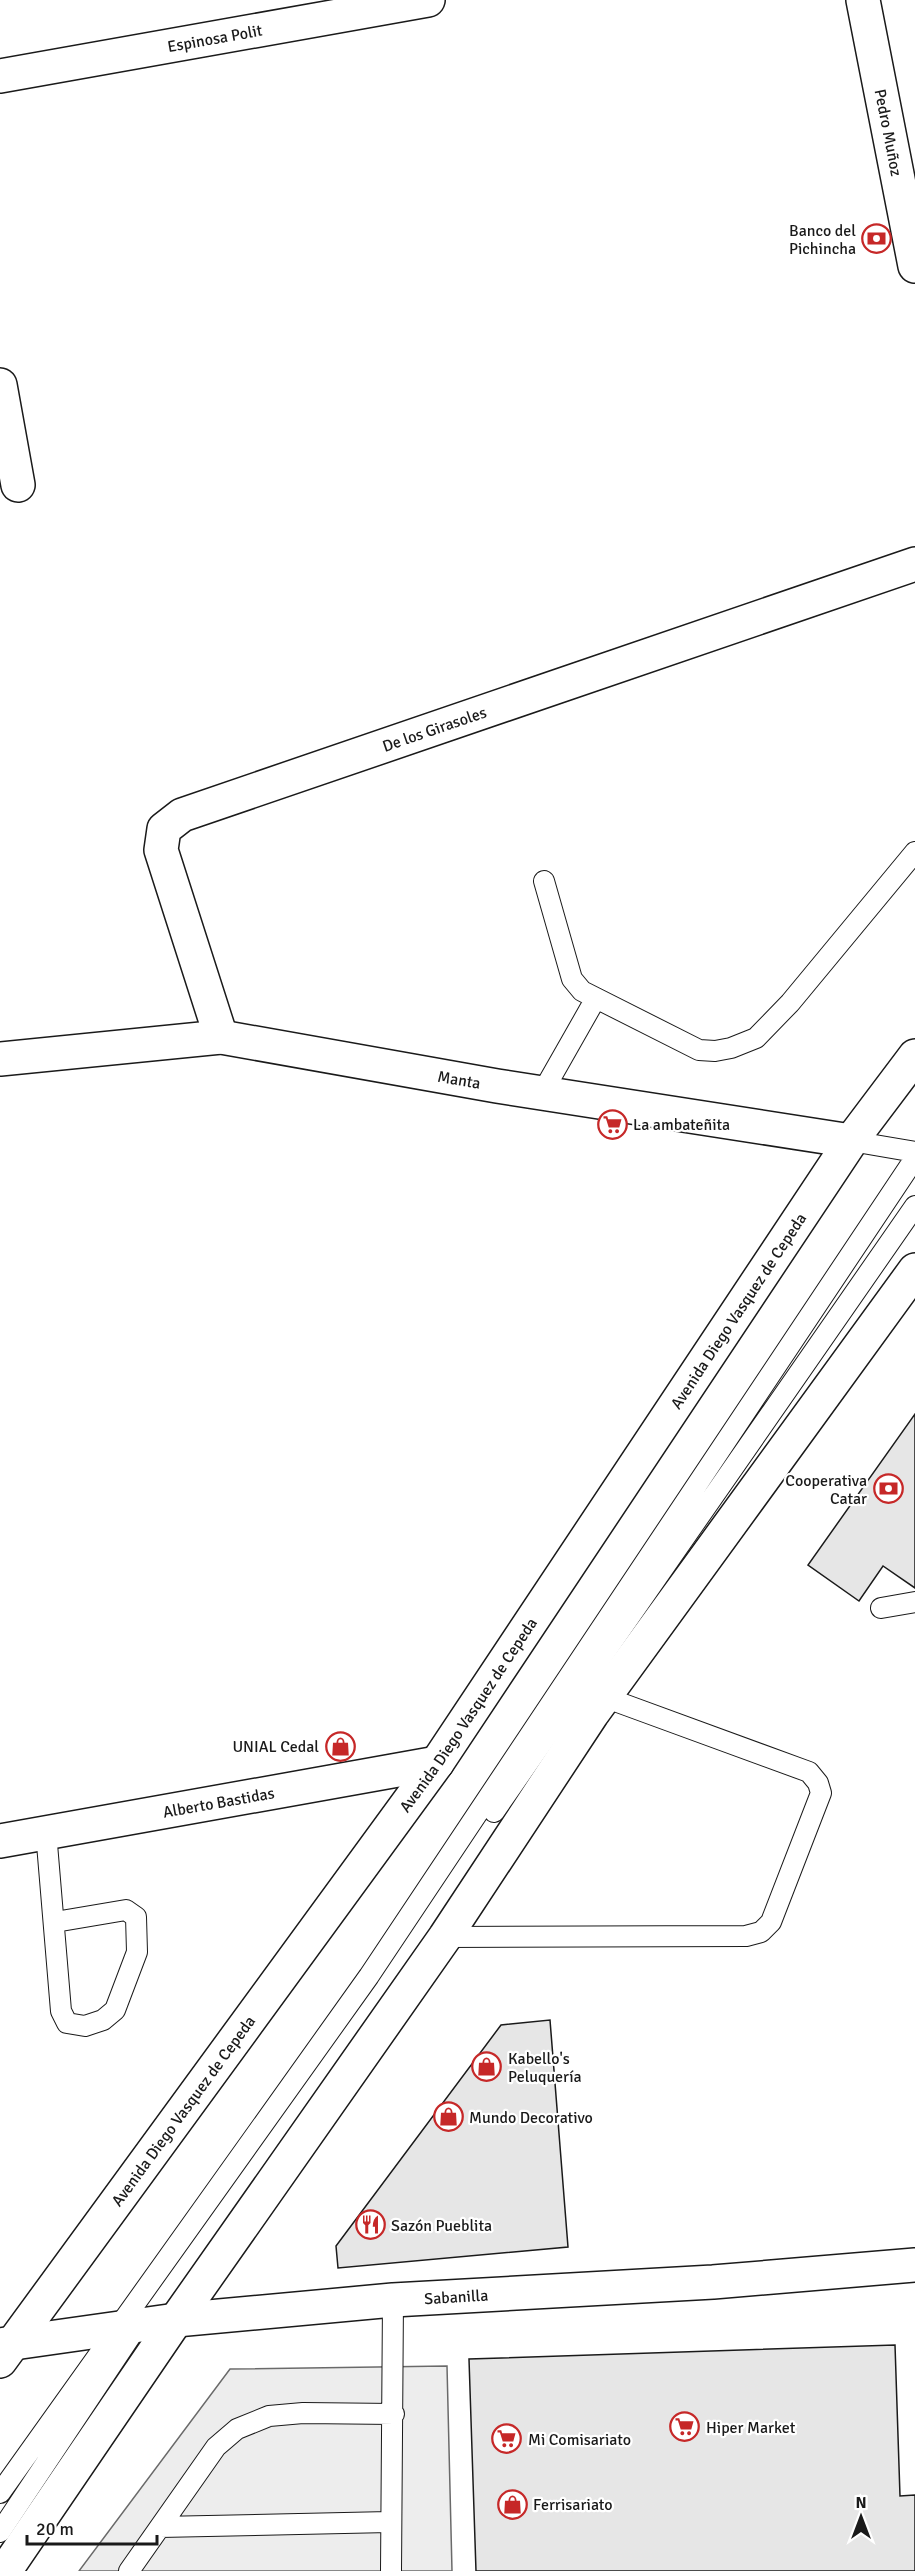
<svg xmlns="http://www.w3.org/2000/svg" width="915" height="2571" viewBox="0 0 915 2571" font-family="Signika,sans-serif">
<style>
.parking{fill:#ededed;stroke:#6a6a6a;stroke-width:1.5}
.building{fill:#e6e6e6;stroke:#1a1a1a;stroke-width:1.5}
.lines{fill:none;stroke-linecap:round;stroke-linejoin:round}
.lane-casing{stroke:#1a1a1a;stroke-width:22}
.street-casing{stroke:#1a1a1a;stroke-width:36}
.primary-casing{stroke:#1a1a1a;stroke-width:36}
.lane{stroke:#fff;stroke-width:20}
.street{stroke:#fff;stroke-width:33}
.primary{stroke:#fff;stroke-width:33}
.labels{text-anchor:middle;stroke-width:4.5;stroke-linejoin:round;paint-order:stroke}
.street-label{font-size:16px;fill:#1a1a1a;stroke:#fff}
.poi-label{font-size:16px;fill:#1a1a1a;stroke:#fff;text-anchor:start}
</style>
<rect width="100%" height="100%" fill="#fff"/>
<!-- parking -->
<path class="parking" d="M447,2366L452,2571H79L230,2369Z"/>
<!-- building -->
<path class="building" d="M915,1414V1588L883,1566L859,1601L808,1565Z
M550,2020L568,2247L338,2268L336,2246L501,2025Z
M895,2345L900,2496L915,2495V2571H476L469,2359Z"/>
<g class="lines">
<defs>
<path id="lane" d="M544,881L572,979L582,991L699,1050L715,1051L731,1048L756,1038L790,1003L915,852
M542,1093L596,998
M851,1141L915,1152
M881,1608L915,1602
M494,1812L915,1206
M46,1832L61,2011L67,2023L85,2026L103,2020L115,2010L137,1952L136,1917L126,1910L55,1922
M445,1937L746,1936L761,1932L771,1922L821,1793L818,1783L809,1772L604,1697
M0,2493L369,1976L915,1158
M160,2527L389,2522
M0,2532L140,2322
M129,2571L216,2447L237,2429L269,2416L303,2413L394,2414
M391,2571L393,2300"/>
<g id="street">
<path id="s1" d="M863,0L915,266"/>
<path id="s2" d="M0,76L428,0"/>
<path d="M0,385L18,485"/>
<path id="s3" d="M221,1037L161,850L164,829L182,815L915,564"/>
<path id="s4" d="M0,1059L221,1037L497,1086L851,1141"/>
<path id="s5" d="M0,1841L437,1763"/>
<path id="s6" d="M0,2345L176,2320L393,2300L713,2282L915,2265"/>
</g>
<g id="primary">
<path id="s7" d="M0,2361L437,1763L851,1141L915,1056"/>
<path d="M5,2571L176,2320L445,1937L592,1714L915,1270"/>
</g>
</defs>
<!-- lane casing -->
<use href="#lane" class="lane-casing"/>
<!-- street casing -->
<use href="#street" class="street-casing"/>
<!-- primary casing -->
<use href="#primary" class="primary-casing"/>
<!-- lane -->
<use href="#lane" class="lane"/>
<!-- street -->
<use href="#street" class="street"/>
<!-- primary -->
<use href="#primary" class="primary"/>
</g>
<!-- icons -->
<defs>
<symbol id="bank-ring" viewBox="-11 -11 22 22"><circle r="9.5" fill="#fff" stroke="#c62828" stroke-width="1.5"/><path d="M-6-4H6V4H-6ZM0-2.3a2.3 2.3 0 1 0 0 4.6a2.3 2.3 0 1 0 0-4.6Z" fill="#c62828"/></symbol>
<symbol id="supermarket-ring" viewBox="-11 -11 22 22"><circle r="9.5" fill="#fff" stroke="#c62828" stroke-width="1.5"/><path d="M-6-5.5h2.5l.6 2H6L4.5 2H-2.5L-4.4-4H-6ZM-1.5 3.2a1.3 1.3 0 1 0 .1 0ZM3 3.2a1.3 1.3 0 1 0 .1 0Z" fill="#c62828"/></symbol>
<symbol id="shop-ring" viewBox="-11 -11 22 22"><circle r="9.5" fill="#fff" stroke="#c62828" stroke-width="1.5"/><path d="M-5-2.5h2.3a2.7 3.5 0 0 1 5.4 0H5L5.5 6h-11ZM-1.5-2.5h3a1.5 2.3 0 0 0-3 0Z" fill="#c62828"/></symbol>
<symbol id="restaurant-ring" viewBox="-11 -11 22 22"><circle r="9.5" fill="#fff" stroke="#c62828" stroke-width="1.5"/><path d="M-5-6h1v4h1v-4h1v4h1v-4h1v5L-1.5 .5V6h-2V.5L-5-1ZM5-6V6H3V1.5H1.5Q1.5-4 5-6Z" fill="#c62828"/></symbol>
</defs>
<g fill-rule="evenodd">
<use href="#bank-ring" x="860" y="222" width="33" height="33"/>
<use href="#supermarket-ring" x="596" y="1108" width="33" height="33"/>
<use href="#bank-ring" x="872" y="1472" width="33" height="33"/>
<use href="#shop-ring" x="324" y="1730" width="33" height="33"/>
<use href="#shop-ring" x="470" y="2050" width="33" height="33"/>
<use href="#shop-ring" x="432" y="2100" width="33" height="33"/>
<use href="#restaurant-ring" x="354" y="2208" width="33" height="33"/>
<use href="#supermarket-ring" x="668" y="2410" width="33" height="33"/>
<use href="#supermarket-ring" x="490" y="2422" width="33" height="33"/>
<use href="#shop-ring" x="496" y="2488" width="33" height="33"/>
</g>
<g class="labels">
<!-- street labels -->
<g class="street-label">
<text dy="6" stroke="none"><textPath href="#s2" startOffset="218">Espinosa Polit</textPath></text>
<text dy="6" stroke="none"><textPath href="#s1" startOffset="135">Pedro Muñoz</textPath></text>
<text dy="6" stroke="none"><textPath href="#s3" startOffset="507">De los Girasoles</textPath></text>
<text dy="6" stroke="none"><textPath href="#s4" startOffset="464">Manta</textPath></text>
<text dy="6" stroke="none"><textPath href="#s7" startOffset="1284">Avenida Diego Vasquez de Cepeda</textPath></text>
<text dy="6" stroke="none"><textPath href="#s7" startOffset="798">Avenida Diego Vasquez de Cepeda</textPath></text>
<text dy="6" stroke="none"><textPath href="#s5" startOffset="222">Alberto Bastidas</textPath></text>
<text dy="6" stroke="none"><textPath href="#s7" startOffset="310">Avenida Diego Vasquez de Cepeda</textPath></text>
<text dy="6" stroke="none"><textPath href="#s6" startOffset="459">Sabanilla</textPath></text>
</g>
<!-- poi labels -->
<g class="poi-label">
<text x="856" y="236" text-anchor="end">Banco del<tspan x="856" dy="18">Pichincha</tspan></text>
<text x="633" y="1130">La ambateñita</text>
<text x="867" y="1486" text-anchor="end">Cooperativa<tspan x="867" dy="18">Catar</tspan></text>
<text x="319" y="1752" text-anchor="end">UNIAL Cedal</text>
<text x="508" y="2064">Kabello's<tspan x="508" dy="18">Peluquería</tspan></text>
<text x="469" y="2123">Mundo Decorativo</text>
<text x="391" y="2231">Sazón Pueblita</text>
<text x="706" y="2433">Hiper Market</text>
<text x="528" y="2445">Mi Comisariato</text>
<text x="533" y="2510">Ferrisariato</text>
</g>
</g>
<!-- north arrow -->
<g transform="translate(861 2517)" stroke="#ffffff" stroke-width="4.5" paint-order="stroke">
<path d="M0-4.5L10 22L0 15L-10 22Z" fill="#1a1a1a"/>
<text y="-9" font-size="16" font-weight="bold" text-anchor="middle" fill="#1a1a1a">N</text>
</g>
<!-- scale -->
<path d="M27 2535v9h130v-9" fill="none" stroke="#1a1a1a" stroke-width="3"/>
<text x="36" y="2535" font-size="18" fill="#1a1a1a" stroke="#ffffff" stroke-width="4.5" paint-order="stroke">20 m</text>
</svg>
